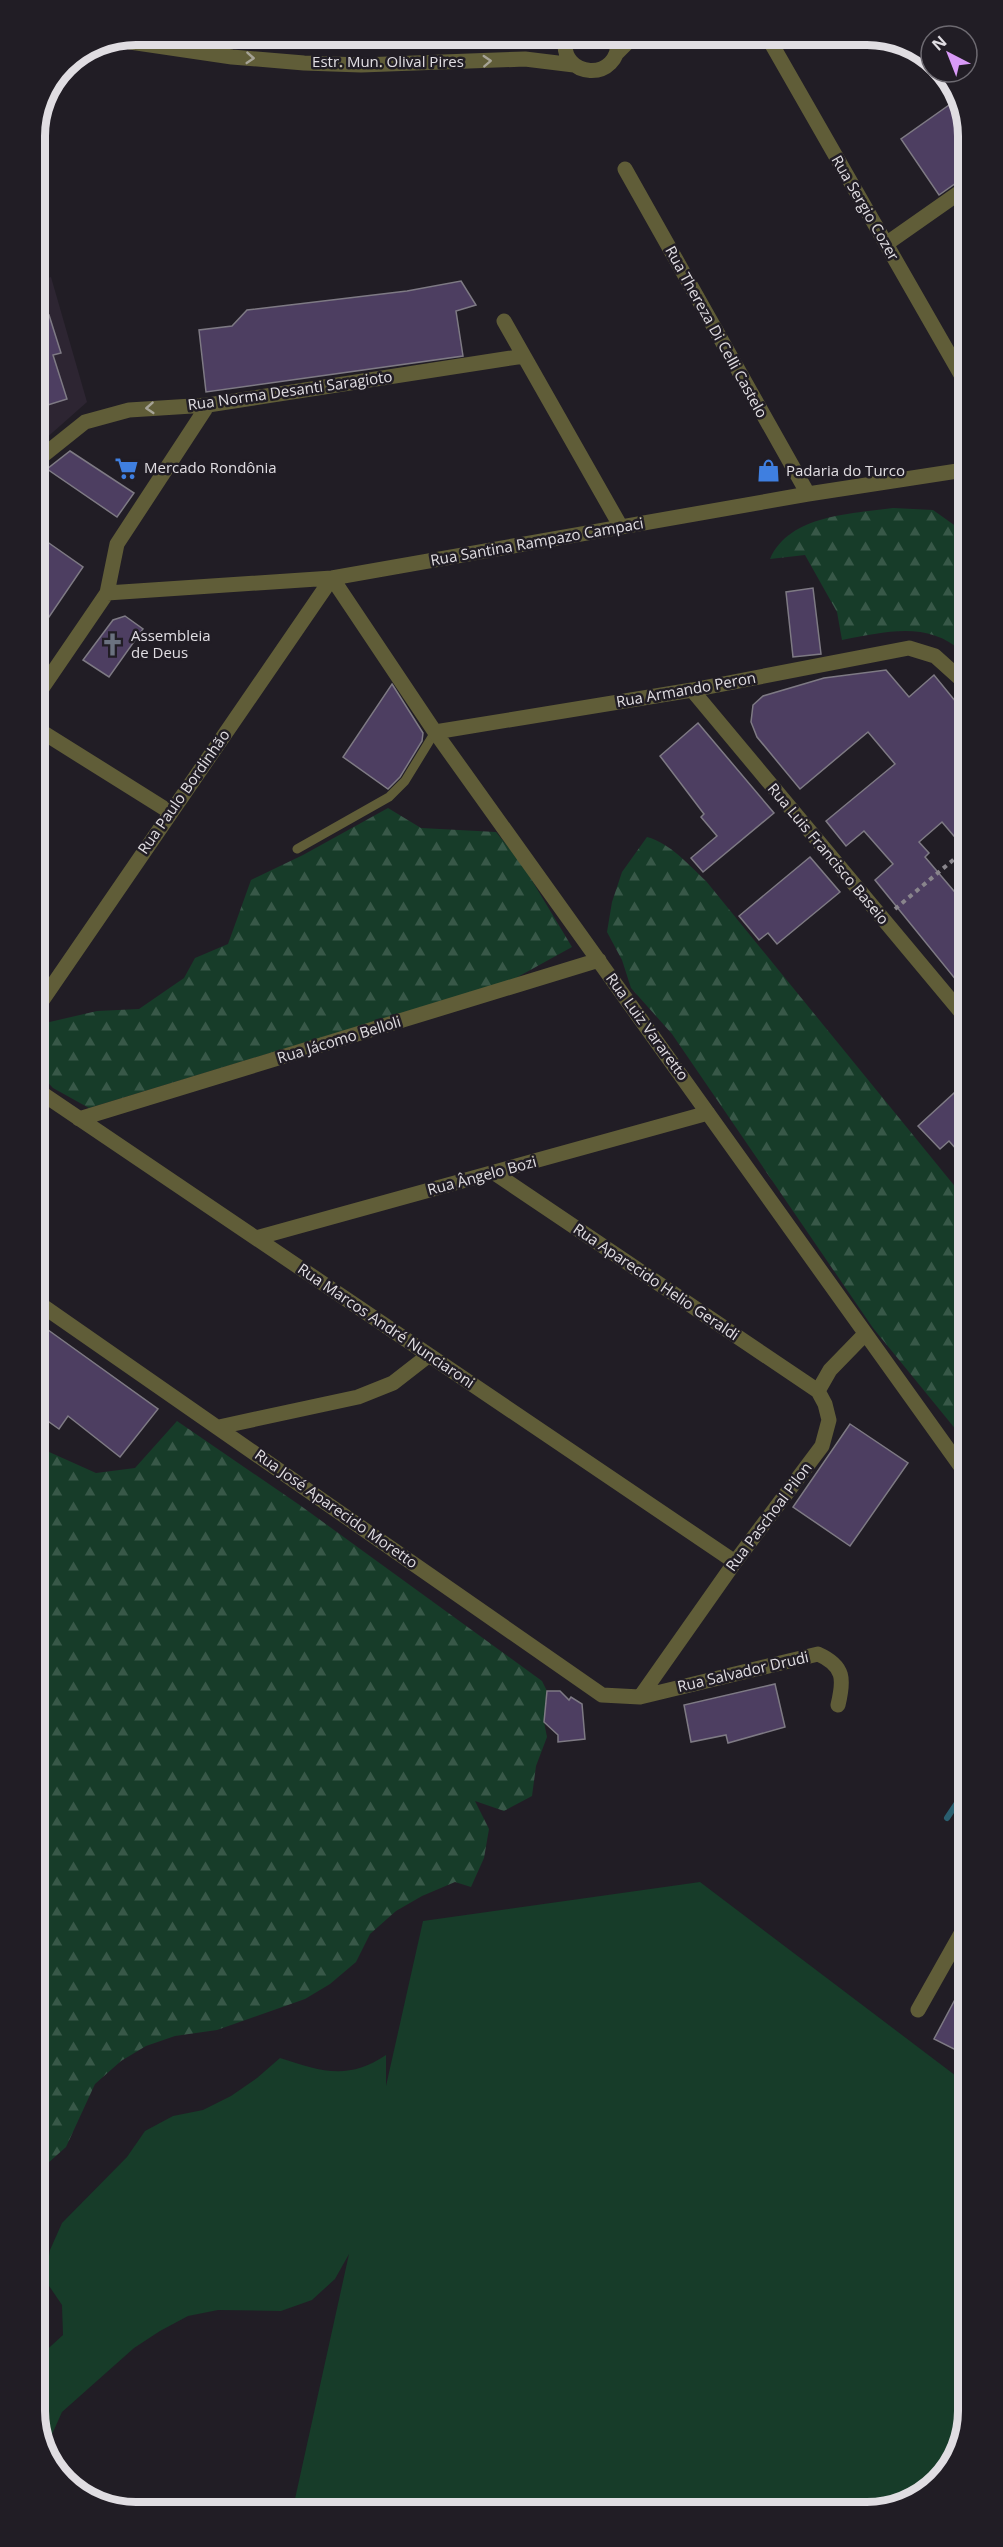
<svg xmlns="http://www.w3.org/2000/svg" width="1003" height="2547" viewBox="0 0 1003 2547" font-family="'Open Sans',sans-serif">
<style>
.built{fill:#2d2532}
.green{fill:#173c29}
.forest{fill:url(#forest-firs)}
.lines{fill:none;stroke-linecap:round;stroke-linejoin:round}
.stream{stroke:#2a5e6f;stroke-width:6}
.building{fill:#4d3e61;stroke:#7e7a84;stroke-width:1.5}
.path{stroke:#89858c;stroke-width:4;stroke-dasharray:4.5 4.5;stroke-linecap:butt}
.lane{stroke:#605d38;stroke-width:9}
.street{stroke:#605d38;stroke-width:15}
.oneway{stroke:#a6a396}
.labels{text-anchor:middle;stroke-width:5;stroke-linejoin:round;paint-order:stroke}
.street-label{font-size:15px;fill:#e0dde2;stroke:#211d25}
.poi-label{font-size:15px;fill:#e0dde2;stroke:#211d25;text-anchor:start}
.rim{fill:none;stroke:#e0dde2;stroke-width:8}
</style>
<defs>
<pattern id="forest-firs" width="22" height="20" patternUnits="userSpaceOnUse" patternTransform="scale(1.5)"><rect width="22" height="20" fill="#173c29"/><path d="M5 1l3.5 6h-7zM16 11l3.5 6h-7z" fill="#385848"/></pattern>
</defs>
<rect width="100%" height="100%" fill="#211d25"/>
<!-- built -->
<path class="built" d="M51,277L87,402L35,448V282Z"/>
<!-- green -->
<path class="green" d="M700,1882L968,2085V2411L948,2472L899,2507L359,2511L293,2508L349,2254L335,2279L312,2300L281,2311L218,2310L188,2316L160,2331L134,2348L62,2412L45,2450L40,2443V2356L63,2335L62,2305L45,2280L50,2250L62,2223L127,2157L145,2131L173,2116L203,2110L231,2096L257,2078L280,2058C320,2071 348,2081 386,2055V2086L423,1921Z"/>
<!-- forest -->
<path class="forest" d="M893,508L933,510L964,532V653C927,620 887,632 842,640L837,612L805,555L770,559C790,514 852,514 893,508Z
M388,808L421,828L496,832L522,864L572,947L514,979L89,1108L53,1088L37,1071V1036L41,1024L97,1011L139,1009L184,978L195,958L228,944L251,880L303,855Z
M647,837C670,843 689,865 706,881L966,1200V1442L873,1328L672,1034L631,988L622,960L607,932L612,902L622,872Z
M177,1421L301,1506L542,1681L547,1691L544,1722L547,1737L536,1766L532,1796L504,1811L475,1801L489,1829L484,1858L471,1887L455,1882L422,1896L396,1911L370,1934L356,1962L330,1984L305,1999L217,2030L175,2036L146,2046L121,2061L95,2084L66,2147L39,2171L38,1447L96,1473L135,1468Z"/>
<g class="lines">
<!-- stream -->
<path class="stream" d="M947,1818L967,1788"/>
</g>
<!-- building -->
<path class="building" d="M959,98L963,104V178L939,195L901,139Z
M461,281L476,305L456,311L463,356L206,392L199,330L232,326L247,310L407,291Z
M49,315L61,353L53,355L67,399L35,409V319Z
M70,451L134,493L117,517L47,469Z
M36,534L83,567L36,636Z
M813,588L821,654L793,657L786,592Z
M125,616L143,629L109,677L83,660L113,620Z
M886,670L909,697L934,675L965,713V849L942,822L919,842L929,853L925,857L965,904V991L875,880L893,864L864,831L846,846L826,821L895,764L868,732L800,789L757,737L751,722L753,705L763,696L824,678Z
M392,684L423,733L422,741L400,777L388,789L343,757Z
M698,723L774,813L703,872L691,858L717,836L701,817L704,814L660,756Z
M810,857L840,892L777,944L768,933L759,940L739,916Z
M965,1083L966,1138V1160L949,1141L940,1149L918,1126Z
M37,1322L158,1409L120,1457L68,1416L59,1429L38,1414Z
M850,1424L908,1463L850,1546L793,1507Z
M775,1684L785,1727L728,1743L726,1735L691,1742L684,1705Z
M547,1691H560L569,1700L571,1697L582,1704L585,1739L558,1742V1735L544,1722Z
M968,1975V2056L934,2039Z"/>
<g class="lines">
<!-- path -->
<path class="path" d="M895,909L965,850"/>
<!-- lane -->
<path class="lane" d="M297,849L389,797L405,781L435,732"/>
<!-- street -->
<path class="street" d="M767,36L964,380
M566,38C557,78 622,85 618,37
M130,42L232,57L304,63L361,65L525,59L574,65
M617,53L633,37
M625,169L808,494
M886,244L963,190
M504,321L621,527
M35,462L85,422L129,410L208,405L524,356
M332,578L435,732L966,1474
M107,593L332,578L808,494L964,470
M692,690L965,1017
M36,697L107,593L117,544L208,405
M36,728L170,812
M435,732L692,690L909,648L935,656L965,683
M37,1008L332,578
M37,1090L735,1562
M79,1119L599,960
M493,1172L818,1391
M256,1238L708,1113
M37,1302L602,1695L640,1697L818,1654C845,1666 844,1680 838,1705
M219,1427L358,1397L393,1383L429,1355
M640,1697L735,1562L822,1446L829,1420L825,1404L818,1391L830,1370L865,1334
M918,2010L967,1923"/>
</g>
<!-- one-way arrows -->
<defs><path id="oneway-chevron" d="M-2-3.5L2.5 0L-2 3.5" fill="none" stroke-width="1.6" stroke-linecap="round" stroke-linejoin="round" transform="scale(1.5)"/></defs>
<g class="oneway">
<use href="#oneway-chevron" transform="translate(250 58) rotate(4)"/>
<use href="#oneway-chevron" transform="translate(487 61) rotate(-3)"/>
<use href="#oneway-chevron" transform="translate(150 408) rotate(176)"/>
</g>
<!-- icons -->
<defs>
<symbol id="supermarket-bare" viewBox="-9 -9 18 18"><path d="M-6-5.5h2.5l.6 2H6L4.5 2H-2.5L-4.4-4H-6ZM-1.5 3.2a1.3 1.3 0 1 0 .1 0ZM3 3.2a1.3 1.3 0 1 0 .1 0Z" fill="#3f7fe0" stroke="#211d25" stroke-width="2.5" paint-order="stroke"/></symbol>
<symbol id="shop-bare" viewBox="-9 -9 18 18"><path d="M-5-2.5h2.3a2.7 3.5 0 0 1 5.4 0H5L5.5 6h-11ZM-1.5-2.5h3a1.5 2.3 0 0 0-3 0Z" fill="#3f7fe0" stroke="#211d25" stroke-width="2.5" paint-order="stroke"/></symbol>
<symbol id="church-bare" viewBox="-9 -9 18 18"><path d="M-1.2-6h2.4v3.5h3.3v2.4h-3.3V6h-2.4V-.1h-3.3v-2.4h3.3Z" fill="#6b7280" stroke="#211d25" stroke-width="2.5" paint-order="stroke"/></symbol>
</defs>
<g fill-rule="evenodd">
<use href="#supermarket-bare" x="110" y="452" width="33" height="33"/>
<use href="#shop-bare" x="752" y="454" width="33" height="33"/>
<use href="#church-bare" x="96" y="628" width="33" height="33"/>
</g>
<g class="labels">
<!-- street labels -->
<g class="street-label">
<text x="388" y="67">Estr. Mun. Olival Pires</text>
<text transform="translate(865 208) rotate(60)" y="5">Rua Sergio Cozer</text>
<text transform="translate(716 332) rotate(61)" y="5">Rua Thereza Di Celli Castelo</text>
<text transform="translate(290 391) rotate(-8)" y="5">Rua Norma Desanti Saragioto</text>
<text transform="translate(537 542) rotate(-10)" y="5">Rua Santina Rampazo Campaci</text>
<text transform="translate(686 690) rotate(-10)" y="5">Rua Armando Peron</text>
<text transform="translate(184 792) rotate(-55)" y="5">Rua Paulo Bordinhão</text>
<text transform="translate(828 854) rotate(50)" y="5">Rua Luis Francisco Baseio</text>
<text transform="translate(647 1027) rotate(54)" y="5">Rua Luiz Vararetto</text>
<text transform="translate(339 1040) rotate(-17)" y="5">Rua Jácomo Belloli</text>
<text transform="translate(482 1176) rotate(-15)" y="5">Rua Ângelo Bozi</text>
<text transform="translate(656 1282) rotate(34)" y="5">Rua Aparecido Helio Geraldi</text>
<text transform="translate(386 1326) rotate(34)" y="5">Rua Marcos André Nunciaroni</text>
<text transform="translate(336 1509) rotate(35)" y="5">Rua José Aparecido Moretto</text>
<text transform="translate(769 1517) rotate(-53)" y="5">Rua Paschoal Pilon</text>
<text transform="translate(743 1672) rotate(-13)" y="5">Rua Salvador Drudi</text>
</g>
<!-- poi labels -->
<g class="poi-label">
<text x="144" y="473">Mercado Rondônia</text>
<text x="786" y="476">Padaria do Turco</text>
<text x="131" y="641">Assembleia<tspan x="131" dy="17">de Deus</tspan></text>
</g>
</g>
<!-- crop -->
<path d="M0 0H1003V2547H0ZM136 45H867A91 91 0 0 1 958 136V2411A91 91 0 0 1 867 2502H136A91 91 0 0 1 45 2411V136A91 91 0 0 1 136 45Z" fill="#211d25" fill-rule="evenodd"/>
<path class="rim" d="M136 45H867A91 91 0 0 1 958 136V2411A91 91 0 0 1 867 2502H136A91 91 0 0 1 45 2411V136A91 91 0 0 1 136 45Z"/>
<!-- north arrow -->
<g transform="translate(949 54) rotate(318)"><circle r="28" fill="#211d25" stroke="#6d6a71" stroke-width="1.5"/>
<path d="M0-4.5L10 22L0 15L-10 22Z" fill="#d99af7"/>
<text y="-9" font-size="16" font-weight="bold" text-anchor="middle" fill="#e0dde2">N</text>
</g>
</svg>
